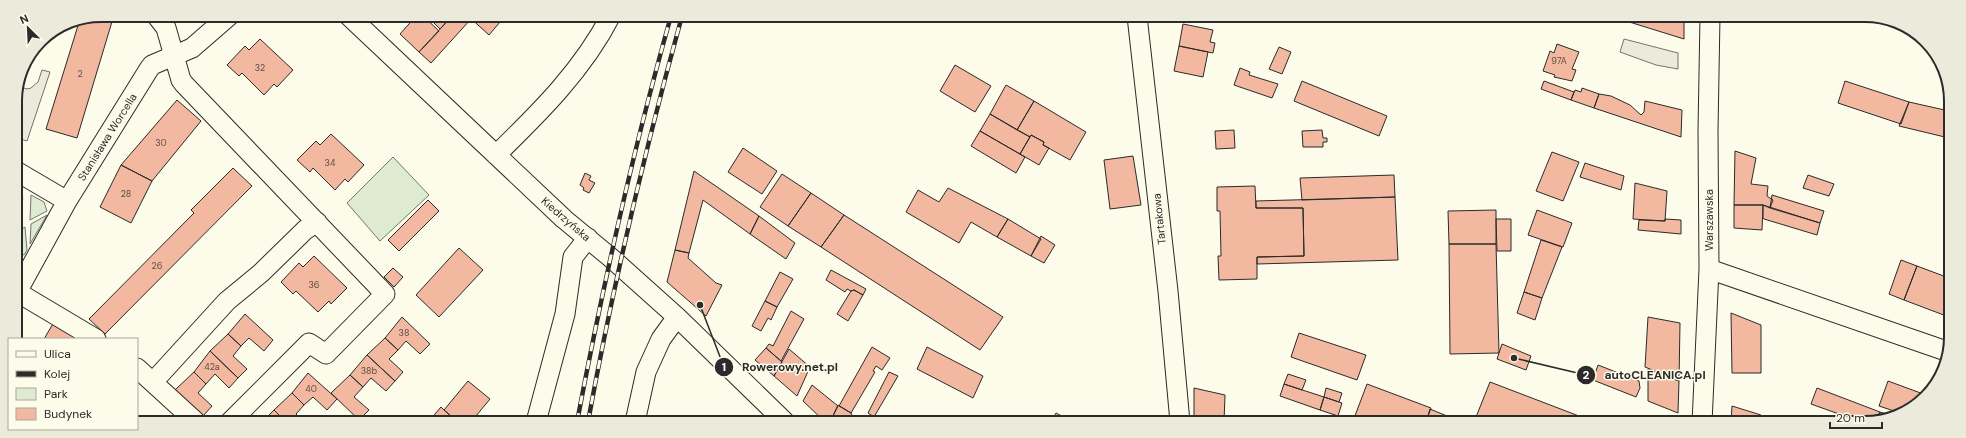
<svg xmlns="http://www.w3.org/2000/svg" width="1966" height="438" viewBox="0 0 1966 438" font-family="'DM Sans',sans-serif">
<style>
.green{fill:#deebd1;stroke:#74746e}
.parking{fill:#eceadb;stroke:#74746e}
.building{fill:#f2b8a0;stroke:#2b2b2b}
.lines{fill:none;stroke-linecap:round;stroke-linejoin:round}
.minor-casing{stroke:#2b2b2b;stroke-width:21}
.minor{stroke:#fdfbea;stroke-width:19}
.rail-casing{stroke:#2b2b2b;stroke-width:4.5}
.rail{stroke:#fdfbea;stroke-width:3;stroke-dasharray:9;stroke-linecap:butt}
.labels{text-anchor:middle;stroke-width:3;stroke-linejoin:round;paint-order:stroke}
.number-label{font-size:9px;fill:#5d4e48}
.street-label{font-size:11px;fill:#2b2b2b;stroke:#fdfbea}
.rim{fill:none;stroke:#2b2b2b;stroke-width:2}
.leader{fill:none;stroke:#2b2b2b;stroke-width:1.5}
.callout-dot{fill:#2b2b2b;stroke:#fdfbea;stroke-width:1.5}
.mark-label{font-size:12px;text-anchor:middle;font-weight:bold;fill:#fff}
.callout-label{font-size:12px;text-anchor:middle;font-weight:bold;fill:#2b2b2b;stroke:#fdfbea;stroke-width:3;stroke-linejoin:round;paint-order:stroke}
</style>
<rect width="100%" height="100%" fill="#fdfbea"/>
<!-- green -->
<path class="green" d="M393,157L429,195L380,241L347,203Z
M31,195L44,202L47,211L30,220Z
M47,215L30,244L31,224Z
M25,227L27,250L24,255L16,251V232Z"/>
<!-- parking -->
<path class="parking" d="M1624,39L1678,53V69L1656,65L1620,52Z
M42,70L50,72L27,141L15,137V95L18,86L27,89L31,88L38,82Z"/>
<!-- building -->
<path class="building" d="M101,15H114L77,138L46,129L80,19Z
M417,15H422L439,31L419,52L400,34Z
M437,15H453L440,29L433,22V19Z
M453,15H467L471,19L431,63L419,52Z
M467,15H506L489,35Z
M1610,16H1669L1684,22V39Z
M1669,16H1684V22Z
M1183,24L1213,30L1210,42L1215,43L1213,53L1179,46Z
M260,39L293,70L277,87L274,84L264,95L242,73L239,76L227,65L245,46L249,50Z
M1557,44L1579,52L1572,69L1576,70L1572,81L1554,77L1555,75L1543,71L1550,51L1554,53Z
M1179,46L1208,52L1203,77L1174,71Z
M1279,47L1291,52L1282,74L1269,69Z
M955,65L991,86L975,112L940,91Z
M1240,68L1250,72L1249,75L1278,84L1272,98L1234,85Z
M1302,81L1387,116L1379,136L1294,101Z
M1544,81L1574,92L1571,100L1541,89Z
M1845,81L1909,102L1901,124L1838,103Z
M1006,85L1034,101L1017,130L990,114Z
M1582,88L1599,94L1594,108L1571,100L1575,90L1581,92Z
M1599,94L1611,96L1630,105L1641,115L1644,112L1645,101L1682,110L1681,137L1594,108Z
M177,100L201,121L152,181L121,165Z
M1034,101L1086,132L1070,160L1043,145L1044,142L1031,135L1030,137L1017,130Z
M1909,102L1949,111V138L1899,126Z
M990,114L1030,137L1020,154L980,131Z
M1234,130L1235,148L1216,149L1215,131Z
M1322,130L1323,138H1327V142H1323V147H1303L1302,131Z
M980,131L1025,157L1016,173L971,146Z
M331,134L364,165L348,182L345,179L335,190L313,168L310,172L297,160L316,141L320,145Z
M1031,135L1044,142L1043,145L1049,148L1039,165L1020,154Z
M743,148L777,171L762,194L728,172Z
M1735,151L1756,158L1751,184L1768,186L1767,196L1773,200L1770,208L1763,205H1734Z
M1552,152L1579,162L1563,201L1536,191Z
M1133,156L1141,205L1110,209L1104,160Z
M1585,163L1624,176L1621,190L1580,177Z
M121,165L152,181L131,223L100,207Z
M233,168L252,186L105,334L89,319L194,213L191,210Z
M694,171L759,216L750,234L703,200L689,253L675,250Z
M585,173L591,176L589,180L595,183L589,193L583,190L584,188L580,185Z
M782,174L811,193L788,226L760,207Z
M1394,175L1395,197L1302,200L1300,178Z
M1808,175L1834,184L1829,196L1803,188Z
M1635,183L1667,191L1665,221L1633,219Z
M1255,186L1256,208H1303L1304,256L1257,257V279L1219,280L1218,256H1221L1220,211H1217V187Z
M948,188L1008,219L997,237L971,222L959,243L906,212L918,190L939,202Z
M811,193L844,215L821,247L788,226Z
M16,194L23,198L16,210Z
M1772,195L1824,211L1820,223L1770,208Z
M1395,197L1398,260L1257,264V257L1304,256L1303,208H1256V201Z
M428,200L439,211L399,251L388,240Z
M1734,205H1763L1762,230L1734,228Z
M1763,205L1820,223L1817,235L1764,219L1763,218Z
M1496,210V244H1449L1448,211Z
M1537,210L1572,223L1563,247L1528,235Z
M844,215L1003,317L980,350L821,247Z
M759,216L795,243L786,259L750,234Z
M1008,219L1041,239L1031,256L997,237Z
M1496,219H1511V251H1497Z
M1665,219L1681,220V234L1638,230L1639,220L1665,221Z
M1041,236L1055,245L1044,263L1031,256Z
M1541,240L1562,247L1542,298L1524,292Z
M1449,244H1496L1499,353L1450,354Z
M459,248L483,270L439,317L416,295Z
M675,250L689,253L688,258L716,283L722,285L706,316L667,282Z
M314,256L347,288L331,304L329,301L318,312L296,291L293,294L281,282L299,263L303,267Z
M1901,260L1917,266L1904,300L1889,294Z
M1917,266L1949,278V317L1904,300Z
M393,268L403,277L394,287L384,277Z
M831,270L866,289L863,295L854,290L851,291L847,289L845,292L826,280Z
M780,272L793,279L777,307L765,301Z
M854,290L863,295L848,321L837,314L851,291Z
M1524,292L1542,298L1535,320L1517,313Z
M765,301L777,307L771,320L768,318L761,331L752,326Z
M791,311L804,319L781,361L766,348L769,344L773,346Z
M1731,313L1761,325V373H1732Z
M245,314L273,340L264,351L249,338L241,346L228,334Z
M402,317L430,344L420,354L406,341L398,350L385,338Z
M1648,317L1680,323L1679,381L1645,367Z
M54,322L76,334L73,339H44Z
M1299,333L1366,355L1357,380L1291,357Z
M228,334L241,346L233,356L247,369L238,378L210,351Z
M385,338L398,350L389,359L403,372L395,381L367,355Z
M1502,344L1531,356L1526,370L1497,359Z
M872,347L890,358L882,370L876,366L873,371L875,372L851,413L839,406Z
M927,347L983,376L973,398L917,369Z
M766,348L782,362L774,376L755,360Z
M789,349L810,367L797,396L774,376Z
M210,351L238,378L229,388L215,374L206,384L194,372Z
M367,355L395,381L386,391L371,378L363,387L350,375Z
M1598,365L1639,381L1640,388L1636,397L1593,380Z
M1648,369L1679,381L1678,413L1648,401Z
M194,372L206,384L198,393L212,406L203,416L175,390Z
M889,372L898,376L874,417L868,413Z
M308,373L337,399L327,410L313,397L304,405L292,393Z
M1288,374L1306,380L1302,390L1284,384Z
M350,375L363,387L354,397L369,410L359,420L331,393Z
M468,381L490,399L471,422H458L444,410Z
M1888,381L1926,395L1922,402L1897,412L1879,406Z
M1490,382L1592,421L1591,423H1492L1476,417Z
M1284,384L1324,397L1320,410L1280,396Z
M1367,384L1431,408L1426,422H1357L1353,421Z
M812,385L838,406L830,422H825L803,401Z
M1194,388L1225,395L1224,422H1194Z
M1326,388L1342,393L1339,402L1324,397Z
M1817,388L1880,412L1876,421L1864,423L1811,404Z
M292,393L304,405L296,414L304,422H286L274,410Z
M1324,397L1342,403L1338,416L1320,410Z
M838,405L851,413L853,417L849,422H830Z
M1732,406L1761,415V423H1731Z
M441,407L444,410L458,422H431L429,421Z
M1430,409L1464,423L1426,422Z
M274,410L286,422H265L264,420Z
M1880,412L1889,415L1876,421Z
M1056,413L1073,422H1051Z
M145,415L152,421H139Z"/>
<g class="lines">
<defs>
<path id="minor" d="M156,15L166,28L181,80L184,84L385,294L326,354L309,343L230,422
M348,15L564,219L610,257L677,317L785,422
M1137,16L1168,291L1180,422
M496,155C539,113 583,70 611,15
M16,171L67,201
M1709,269L1949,352
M17,292L96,339
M16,294L67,201L149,69L152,65L192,48L230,15
M137,368L195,421
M153,382L227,301L261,273L305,230L317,222
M536,422L565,314L573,257L588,238
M635,422L646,372L661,339L677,317
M1702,423L1709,269L1708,131L1710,16"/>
</defs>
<!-- minor casing -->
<use href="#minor" class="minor-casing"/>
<!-- minor -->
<use href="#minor" class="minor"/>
<defs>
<path id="rail" d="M577,422C603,285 633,150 671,16
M588,422C613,285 645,150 682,16"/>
</defs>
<!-- rail casing -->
<use href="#rail" class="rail-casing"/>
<!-- rail -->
<use href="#rail" class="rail"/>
</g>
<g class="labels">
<!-- number labels -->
<g class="number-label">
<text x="1559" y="64">97A</text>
<text x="260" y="71">32</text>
<text x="80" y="77">2</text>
<text x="161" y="146">30</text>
<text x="330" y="166">34</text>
<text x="126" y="197">28</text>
<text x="157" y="269">26</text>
<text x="314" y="288">36</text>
<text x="404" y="336">38</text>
<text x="212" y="370">42a</text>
<text x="369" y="374">38b</text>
<text x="311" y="392">40</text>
</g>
<!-- street labels -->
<g class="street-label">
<text transform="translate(107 137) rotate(-58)" y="4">Stanisława Worcella</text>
<text transform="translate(566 219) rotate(41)" y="4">Kiedrzyńska</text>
<text transform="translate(1159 219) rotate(-96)" y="4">Tartakowa</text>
<text transform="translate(1709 220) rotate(-90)" y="4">Warszawska</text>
</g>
</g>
<!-- crop -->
<path d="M0 0H1966V438H0ZM101 22H1865A79 79 0 0 1 1944 101V337A79 79 0 0 1 1865 416H101A79 79 0 0 1 22 337V101A79 79 0 0 1 101 22Z" fill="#eceadb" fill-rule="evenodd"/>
<path class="rim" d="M101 22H1865A79 79 0 0 1 1944 101V337A79 79 0 0 1 1865 416H101A79 79 0 0 1 22 337V101A79 79 0 0 1 101 22Z"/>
<!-- callouts -->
<path class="leader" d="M700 305L724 367M1514 358L1586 375"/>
<g class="callout-dot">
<circle cx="700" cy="305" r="4"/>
<circle cx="1514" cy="358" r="4"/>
<circle cx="724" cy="367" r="10"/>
<circle cx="1586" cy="375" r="10"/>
</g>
<g class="mark-label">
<text x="724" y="371">1</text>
<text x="1586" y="379">2</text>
</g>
<g class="callout-label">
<text x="790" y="371">Rowerowy.net.pl</text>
<text x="1655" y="379">autoCLEANICA.pl</text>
</g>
<!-- legend -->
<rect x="8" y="338" width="130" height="92" fill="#fdfbea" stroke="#a9a89e"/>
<rect x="16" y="351" width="20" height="6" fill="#fdfbea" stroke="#a9a89e"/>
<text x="44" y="358" font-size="12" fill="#2b2b2b">Ulica</text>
<rect x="16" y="371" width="20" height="6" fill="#2b2b2b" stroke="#a9a89e"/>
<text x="44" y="378" font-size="12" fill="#2b2b2b">Kolej</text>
<rect x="16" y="388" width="20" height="12" fill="#deebd1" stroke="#a9a89e"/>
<text x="44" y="398" font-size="12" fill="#2b2b2b">Park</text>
<rect x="16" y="408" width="20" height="12" fill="#f2b8a0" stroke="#a9a89e"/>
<text x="44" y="418" font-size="12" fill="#2b2b2b">Budynek</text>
<!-- north arrow -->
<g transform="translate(28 28) rotate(336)" stroke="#fdfbea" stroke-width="3" paint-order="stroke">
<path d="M0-3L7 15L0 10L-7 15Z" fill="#2b2b2b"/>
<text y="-6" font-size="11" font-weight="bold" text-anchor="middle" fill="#2b2b2b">N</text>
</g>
<!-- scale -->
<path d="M1830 422v6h52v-6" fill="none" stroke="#2b2b2b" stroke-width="2"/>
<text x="1836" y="422" font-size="12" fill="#2b2b2b" stroke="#fdfbea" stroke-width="3" paint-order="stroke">20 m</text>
</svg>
